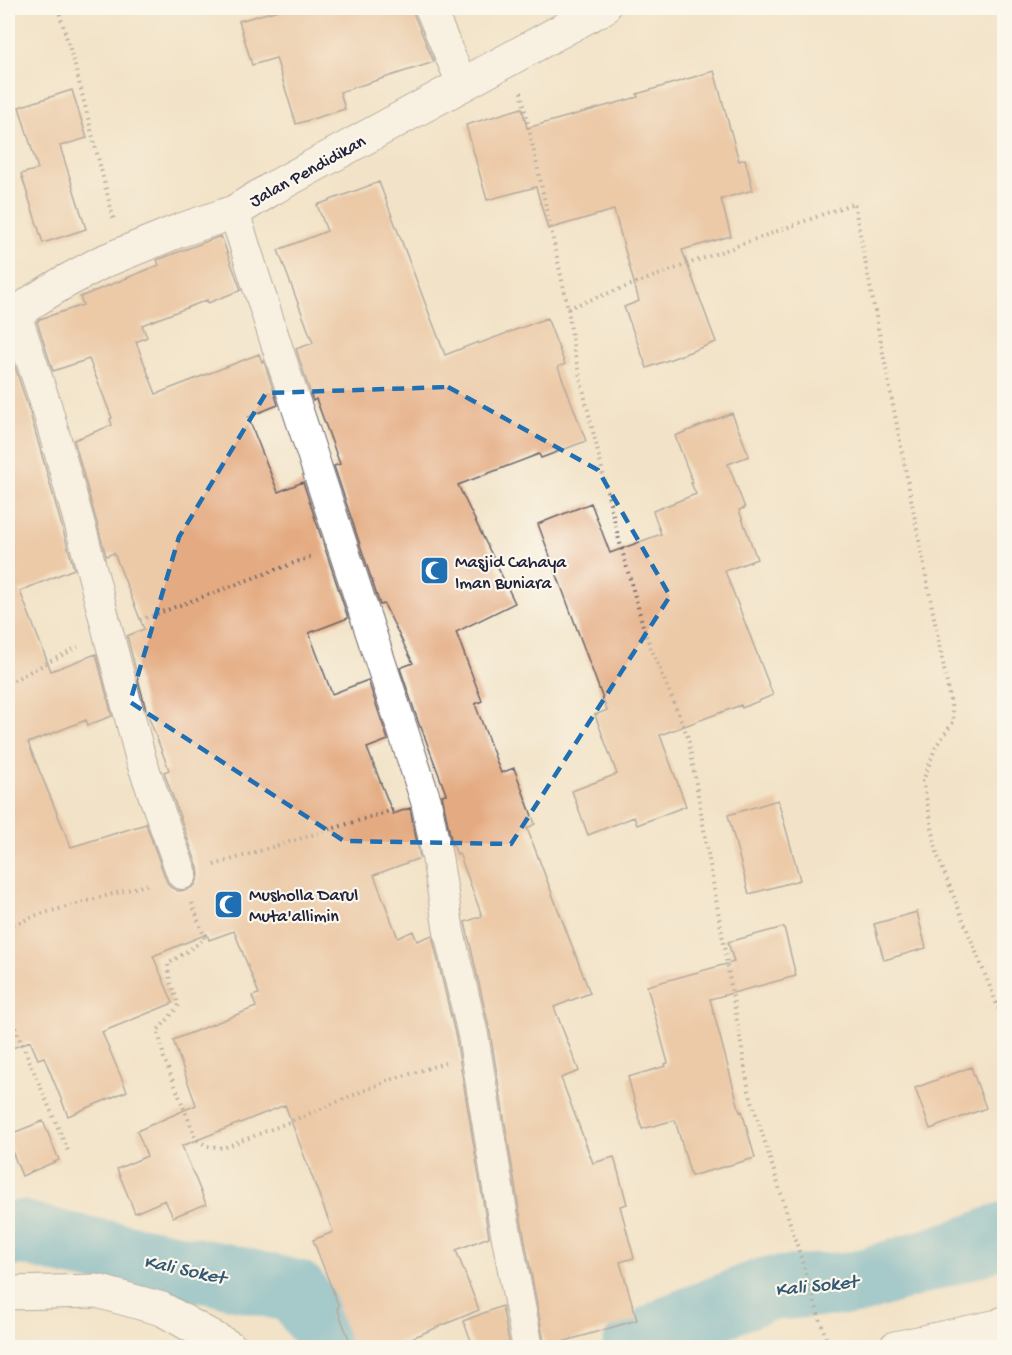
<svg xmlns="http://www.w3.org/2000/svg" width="1012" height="1355" viewBox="0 0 1012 1355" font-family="'Gochi Hand',sans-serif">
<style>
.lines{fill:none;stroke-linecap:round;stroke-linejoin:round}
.river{stroke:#4aa9c9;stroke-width:64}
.building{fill:#e4ab82}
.minor-casing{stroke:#6b666c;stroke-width:32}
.tertiary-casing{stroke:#6b666c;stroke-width:35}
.path{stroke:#6b666c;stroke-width:4;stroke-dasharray:1.5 4.5;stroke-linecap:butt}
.minor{stroke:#fff;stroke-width:30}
.tertiary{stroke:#fff;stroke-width:33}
.marked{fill:none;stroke:#1f6fb2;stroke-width:4.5;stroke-dasharray:12 8;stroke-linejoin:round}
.labels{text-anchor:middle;stroke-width:4.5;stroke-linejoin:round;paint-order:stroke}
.street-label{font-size:18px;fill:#22223b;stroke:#fbf7ec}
.poi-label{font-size:18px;fill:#22223b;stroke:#fbf7ec;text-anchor:start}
.water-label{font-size:20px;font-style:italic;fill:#325874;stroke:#fbf7ec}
</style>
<rect width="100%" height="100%" fill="#fbf7ec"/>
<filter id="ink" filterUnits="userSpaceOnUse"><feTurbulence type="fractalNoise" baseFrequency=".0167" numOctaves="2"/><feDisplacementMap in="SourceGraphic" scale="12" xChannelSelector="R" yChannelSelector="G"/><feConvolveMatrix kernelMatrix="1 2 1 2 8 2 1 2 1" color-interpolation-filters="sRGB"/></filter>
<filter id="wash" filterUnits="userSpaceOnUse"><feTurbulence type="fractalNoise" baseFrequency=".008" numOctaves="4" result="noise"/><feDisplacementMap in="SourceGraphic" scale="24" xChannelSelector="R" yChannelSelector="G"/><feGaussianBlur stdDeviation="1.35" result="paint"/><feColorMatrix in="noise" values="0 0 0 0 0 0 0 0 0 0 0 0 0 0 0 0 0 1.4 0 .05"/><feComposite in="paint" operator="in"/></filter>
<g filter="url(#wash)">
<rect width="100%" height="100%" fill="#f2e3c8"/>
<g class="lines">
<!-- river -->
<path class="river" d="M8,1236L20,1232L70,1245L224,1275L296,1292L336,1348
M634,1348L677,1324L766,1289L856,1283L977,1245L1004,1234"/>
</g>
<g id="blocks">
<!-- building -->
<path class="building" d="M285,8H413L414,15L434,62L340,92L345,109L296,124L276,58L252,65L239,21Z
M714,71L739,161L745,159L753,190L721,199L731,236L682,250L716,342L647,368L624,307L639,301L614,210L548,229L536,187L487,200L466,125L522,108L527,128L638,97L637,94Z
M72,90L87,138L60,146L86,229L43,243L21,174L38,169L19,107Z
M379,182L445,355L478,342V344L547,318L565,364L558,367L586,441L541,458L539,454L458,485L515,603L456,632L482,701L475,704L501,773L514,768L535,824L527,828L590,993L554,1007L579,1071L561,1078L593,1163L614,1157L627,1204L620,1206L634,1258L620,1262L637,1320L545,1347L519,1209L490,1032L465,922L482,916L459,853L457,854L453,845H452L442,795L446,794L421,727H420L400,668L413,663L384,604L380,605L334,466L340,464L316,399L313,401L296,349L313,343L278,250L327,231L317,205Z
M221,236L241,290L208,303L207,300L142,325L147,337L136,342L156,394L259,354L262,362L264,361L278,405L248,417L278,492L303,482L348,618L309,633L332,694L368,680L388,740L367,748L393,814L410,808L420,858L374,875L398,938L413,931L417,941L432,935L456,1038L489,1237L456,1250L479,1310L390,1347H352L337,1308L339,1307L313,1240L333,1232L285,1105L182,1146L206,1204L173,1217L165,1200L135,1213L117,1169L147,1156L137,1131L196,1105L173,1040L256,1007L252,996L259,994L234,931L209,940L207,934L153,956L173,1003L102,1032L127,1091L68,1116L44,1057L38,1059L30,1041L8,1050V345L30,413L74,569L20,591L51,671L96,654L112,716L88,725L86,720L28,743L71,847L146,824L166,880L170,887L178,891L187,890L195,885L199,876L198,868L164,772L169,770L146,710L127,636L144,629L114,553L106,556L74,440L112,425L110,419L112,418L89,359L53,371L37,322L40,319L83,305L80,297L159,265L157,260Z
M732,413L749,456L728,464L745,508L739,510L757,559L725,571L773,695L742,708L741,705L660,735L686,806L637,825L634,817L588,835L572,791L617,774L595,715L607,710L538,524L591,503L610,553L661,534L653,511L696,494L691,483H693L675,436Z
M778,800L800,880L749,894L728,815Z
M917,912L926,948L884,960L874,924Z
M784,927L796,976L710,999L740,1112L742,1111L755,1158L691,1176L675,1120L642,1129L628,1077L666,1066L665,1064L668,1063L647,986L734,962L728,942Z
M971,1067L986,1108L930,1129L915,1088Z
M43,1121L59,1160L22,1176L8,1141V1135Z
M502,1306L510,1347H474L463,1321Z"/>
</g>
</g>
<g filter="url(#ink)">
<use href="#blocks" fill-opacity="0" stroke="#6b666c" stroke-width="1.5"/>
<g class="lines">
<defs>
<path id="minor" d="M430,8L462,84
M234,212L281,359L426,801L438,862L449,932L473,1035L502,1212L528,1348
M16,314L47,408L83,536L141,760L182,874"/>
<path id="tertiary" d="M8,320L35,300L61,284L102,262L178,231L234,212L273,188L603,8
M8,1293L97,1291L162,1309L231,1348
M895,1348L998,1326L1004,1323"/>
</defs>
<!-- minor casing -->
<use href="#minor" class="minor-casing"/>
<!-- tertiary casing -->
<use href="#tertiary" class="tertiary-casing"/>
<!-- path -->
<path class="path" d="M58,8L76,70L114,221
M521,92L568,308L574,352L618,536L646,636L688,737L749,1091L829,1348
M568,308L854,203L954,721L936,746L923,781L938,857L1004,1022
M140,620L310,557
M8,683L78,647
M214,865L393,810
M192,903L205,939L168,964L170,982L179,1005L168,1019L158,1030L164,1058L196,1139L207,1146L223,1148L287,1123L387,1081L445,1063
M8,927L37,915L149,884
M8,1011L68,1151"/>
<!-- minor -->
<use href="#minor" class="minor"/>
<!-- tertiary -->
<use href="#tertiary" class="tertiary"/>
</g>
</g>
<!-- marked area -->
<path d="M0 0H1012V1355H0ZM448,387L598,470L670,596L511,844L344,841L130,702L179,537L266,393Z" fill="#f2e3c8" fill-opacity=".55" fill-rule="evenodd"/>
<path class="marked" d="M448,387L598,470L670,596L511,844L344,841L130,702L179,537L266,393Z"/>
<!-- icons -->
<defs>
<symbol id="mosque-square" viewBox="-11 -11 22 22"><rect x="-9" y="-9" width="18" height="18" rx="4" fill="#1f6fb2" stroke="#fbf7ec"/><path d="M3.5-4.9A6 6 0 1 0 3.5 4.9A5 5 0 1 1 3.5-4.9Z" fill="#fff"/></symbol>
</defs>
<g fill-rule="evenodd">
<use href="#mosque-square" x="418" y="554" width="33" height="33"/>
<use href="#mosque-square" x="212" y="888" width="33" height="33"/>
</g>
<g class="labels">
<!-- street labels -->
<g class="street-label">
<text transform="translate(307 170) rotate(-29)" y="6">Jalan Pendidikan</text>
</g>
<!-- poi labels -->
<g class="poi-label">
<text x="455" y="567">Masjid Cahaya<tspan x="455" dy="21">Iman Buniara</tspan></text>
<text x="249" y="900">Musholla Darul<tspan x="249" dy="21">Muta'allimin</tspan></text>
</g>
<!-- water labels -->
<g class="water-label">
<text transform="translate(185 1268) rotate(12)" y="7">Kali Soket</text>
<text transform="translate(816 1284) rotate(-6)" y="7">Kali Soket</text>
</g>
</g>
<!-- margin -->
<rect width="1012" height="1355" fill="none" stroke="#fbf7ec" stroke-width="30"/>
</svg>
